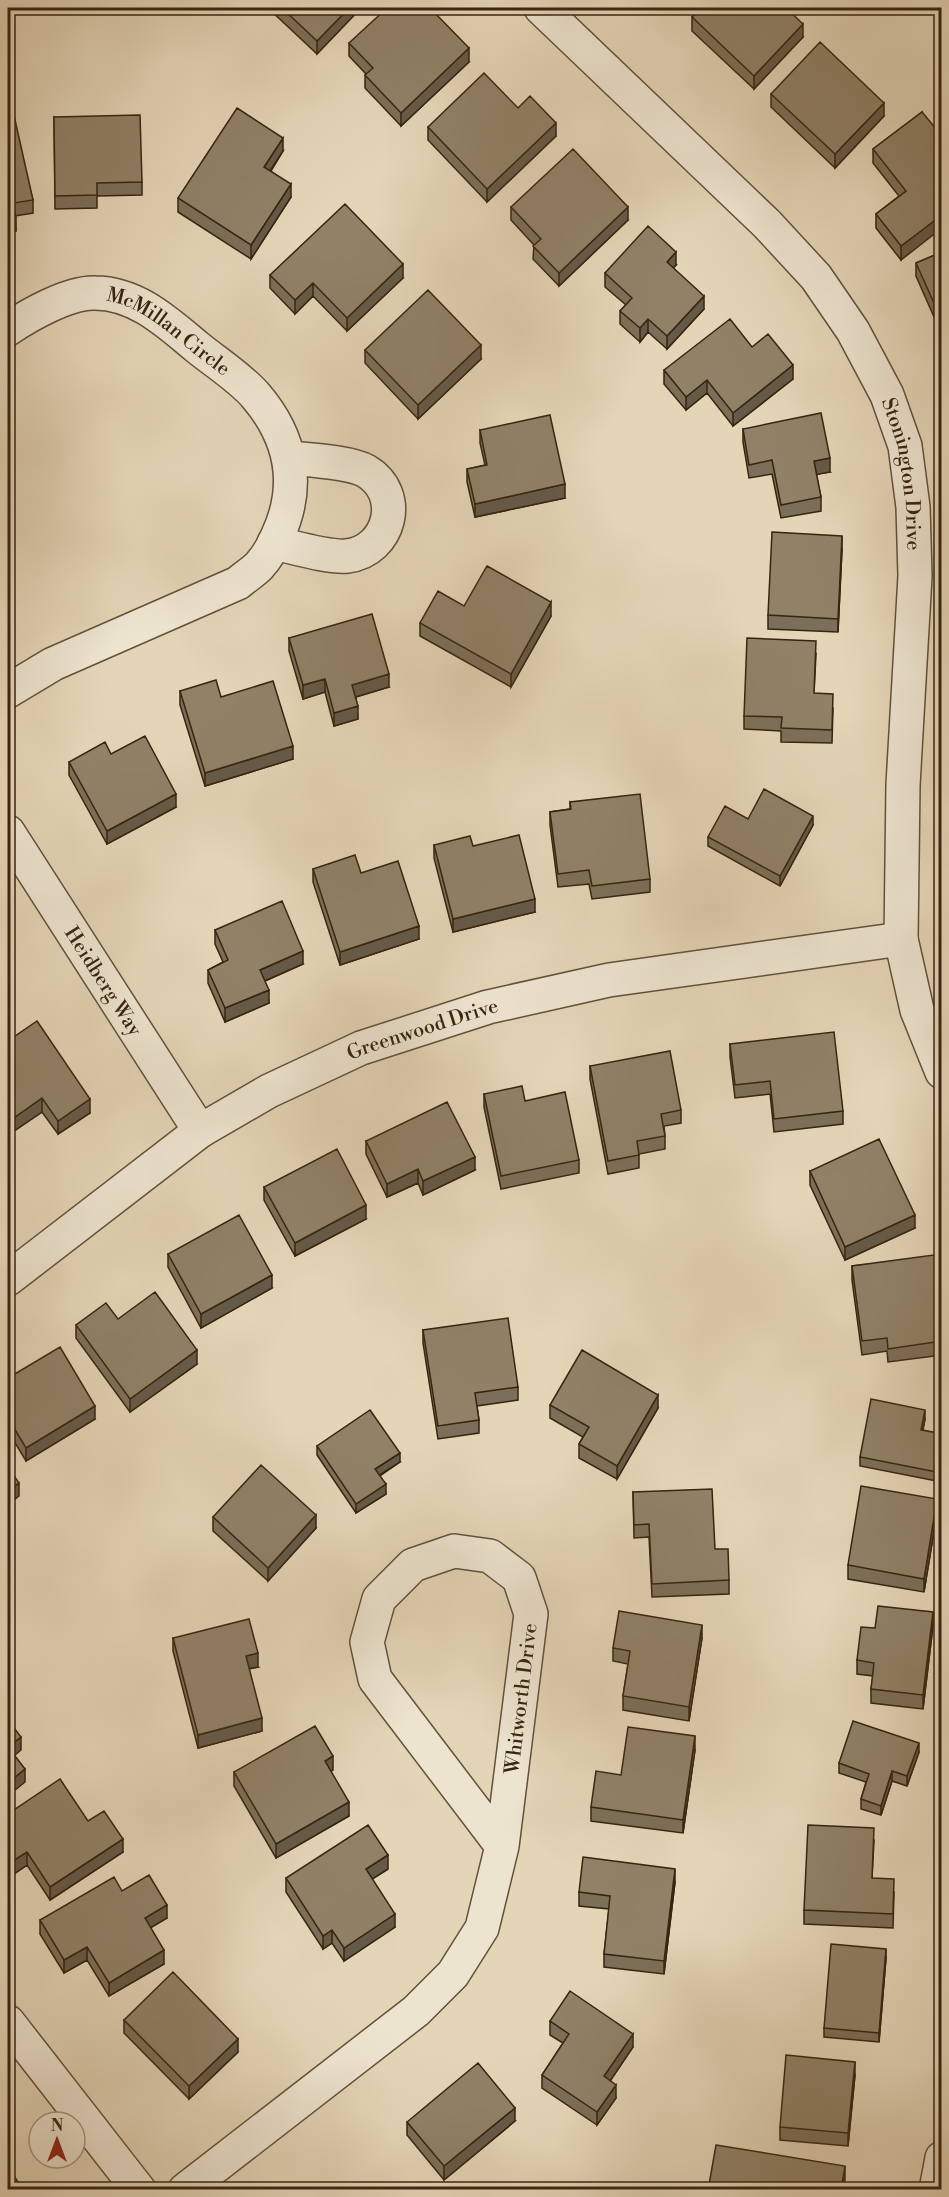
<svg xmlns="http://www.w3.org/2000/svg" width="949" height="2197" viewBox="0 0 949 2197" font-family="'Libre Bodoni',serif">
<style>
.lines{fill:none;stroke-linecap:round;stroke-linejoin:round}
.street-casing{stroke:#62513a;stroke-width:36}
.street{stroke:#ede4d0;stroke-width:33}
.wall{fill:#7c6f59;stroke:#362510;stroke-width:1.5}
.shaded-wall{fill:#655a48;stroke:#362510;stroke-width:1.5}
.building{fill:#908167;stroke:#362510;stroke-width:1.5}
.labels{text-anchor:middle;stroke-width:4.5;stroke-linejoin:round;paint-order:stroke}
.street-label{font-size:20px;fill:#362510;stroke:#ede4d0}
</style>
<rect width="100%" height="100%" fill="#e4d5b7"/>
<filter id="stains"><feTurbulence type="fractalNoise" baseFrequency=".00333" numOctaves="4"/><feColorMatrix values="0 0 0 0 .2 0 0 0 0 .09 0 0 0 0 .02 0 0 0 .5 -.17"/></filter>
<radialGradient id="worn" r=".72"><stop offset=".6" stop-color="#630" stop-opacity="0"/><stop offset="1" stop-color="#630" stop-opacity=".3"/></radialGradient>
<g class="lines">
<defs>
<g id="street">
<path id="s1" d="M541,8L767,224L816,277L853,331L887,395L905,446L913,507L915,576L903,785L901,939L917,1010L942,1072"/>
<path id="s2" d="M8,329C29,315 69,292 95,293C136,293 167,322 197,347C214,361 242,379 256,396C291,437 301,485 278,535C274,545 267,557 259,566C253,572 245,577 238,583L53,664L8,691"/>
<path d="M274,543C293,547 330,558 347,556C390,551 405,494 366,471C350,462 309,460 289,458"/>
<path id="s3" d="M8,832L200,1131"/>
<path id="s4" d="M8,1279L200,1131L269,1091L361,1048L488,1007L609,980L901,939"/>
<path d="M8,2022L139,2190"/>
<path id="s5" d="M185,2190L416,2011L453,1974L482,1928L502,1846L531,1614L519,1578L490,1556L454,1551L413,1565L379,1599L367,1642L375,1679L502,1846"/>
<path d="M936,2190L942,2158"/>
</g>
</defs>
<!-- street casing -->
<use href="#street" class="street-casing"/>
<!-- street -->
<use href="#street" class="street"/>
</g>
<!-- wall -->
<path class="wall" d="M268,8H361L317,54Z
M692,17L803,37L754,89L692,31Z
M349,43L469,62L401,126L365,88V75L366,74L349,56Z
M771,94L884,116L835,168L771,107Z
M518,108L556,136L487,202L428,140V127Z
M8,112L33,200V213L15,216L16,231L8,233Z
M922,112L901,260L876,228V214L899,196L873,163V149Z
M54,117L142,182V195L97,196V208L55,209Z
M283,151L271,171L291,197L251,259L178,212V198Z
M511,207L628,220L559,286L533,259L534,245L511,220Z
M942,252V313L934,317L916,276V263Z
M676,265L673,268L704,309L667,349L648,332L640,342L620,324V311L626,305L605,287V273Z
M270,275L403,278L347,331L313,296L295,314L270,288Z
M752,347L793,379L733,426L707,393L686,410L664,384V370Z
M365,350L481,359L418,419L365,363Z
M743,429L830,472L816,474L821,497V511L781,518L772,474L749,478L743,442Z
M480,430L565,498L475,517L467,482V469L485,465L480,443Z
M842,549L838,632L768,629V615Z
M464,606L551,616L511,687L420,636V623Z
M289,638L389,687L356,697L358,719L334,726L325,692L303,699L289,651Z
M816,654L814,693L833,708L832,743L781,742V731L744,729V716Z
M180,691L221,697L293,759L205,786L180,705Z
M111,754L176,807L107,844L69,775V762Z
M570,802L650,879V892L592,899L589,884L558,887L550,825V812L570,809Z
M748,819L813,825L780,886L708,846V837Z
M434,845L473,846L535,912L453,932L434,858Z
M313,869L361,873L419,939L340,965L313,882Z
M215,930L303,964L265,981L269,1003L225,1022L208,983V970L223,962L215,944Z
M8,1041L90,1113L58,1134L42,1112L8,1135Z
M730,1044L843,1111V1124L774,1132L770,1094L735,1098L730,1057Z
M590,1066L681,1110V1123L664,1126L665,1136V1149L639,1154V1168L608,1174L590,1079Z
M484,1094L525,1101L579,1160V1173L501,1189L484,1107Z
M366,1141L475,1170L423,1195L418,1183L387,1197L366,1154Z
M810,1171L915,1228L845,1260L810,1185Z
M264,1187L366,1219L295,1256L264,1200Z
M168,1254L272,1288L201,1328L168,1267Z
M942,1257V1355L888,1362L887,1351L862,1355L852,1280V1266Z
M76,1325L197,1364L130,1412L76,1338Z
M423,1330L518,1387V1400L477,1406L479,1420V1433L438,1439L423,1343Z
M8,1378L95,1419L26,1461L8,1431Z
M550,1405L658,1408L617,1479L579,1458V1444L583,1437L550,1418Z
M925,1419L923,1430L942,1434V1482L860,1466V1457Z
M317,1446L400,1462L380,1476L386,1494L356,1513L317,1455Z
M633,1492L715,1549L729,1580V1594L652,1597L649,1537L634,1538Z
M937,1513L924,1592L848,1579V1565Z
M213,1517L316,1528L268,1581L213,1531Z
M933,1626L923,1709L871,1703V1689L873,1676L857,1674V1660L875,1628Z
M173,1638L258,1667L249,1669L262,1731L198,1748L173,1651Z
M702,1638L689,1721L623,1710V1696L628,1664L613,1661V1648Z
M695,1750L683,1833L591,1821V1807L621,1775Z
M919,1752L907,1786L892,1781L881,1815L861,1809V1799L866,1782L839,1773V1763Z
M333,1770L330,1771L349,1816L276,1858L234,1786V1772Z
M8,1814L88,1821L123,1852L50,1900L27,1865L8,1878Z
M874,1841L872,1878L894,1892L893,1928L804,1924V1910Z
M388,1869L372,1879L395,1927L344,1961L332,1943L323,1949L286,1892V1878Z
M675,1882L664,1974L604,1967V1954L609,1909L579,1906V1892Z
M122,1891L167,1918L150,1928L164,1964L109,1996L87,1960L64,1973L40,1934V1920Z
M886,1958L879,2042L824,2037V2028Z
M124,2020L238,2052L189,2099L124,2033Z
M550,2021L633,2047L610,2081L616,2098L597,2125L542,2088V2075L563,2043L550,2035Z
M855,2075L848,2146L780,2140V2127Z
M515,2121L444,2180L407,2135V2122Z"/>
<!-- shaded-wall -->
<path class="shaded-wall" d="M349,8H361L317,54V41Z
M803,24V37L754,89V76Z
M469,48V62L401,126V113Z
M884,103V116L835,168V154Z
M556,123V136L487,202V189Z
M283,138V151L264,180V167Z
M291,184V197L251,259V245Z
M628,207V220L559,286V273Z
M942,215V228L901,260V246Z
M16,218V231L8,233V220Z
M676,252V265L667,276V262Z
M403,264V278L347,331V318Z
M313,283V296L295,314V300Z
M704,296V309L667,349V336Z
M942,300V313L934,317V303Z
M648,319V332L640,342V328Z
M481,345V359L418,419V405Z
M793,365V379L733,426V413Z
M707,380V393L686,410V397Z
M830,458V472L814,475V461Z
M565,484V498L475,517V504Z
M842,536V549L838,632V619Z
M551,602V616L511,687V674Z
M389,674V687L352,698V685Z
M325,679V692L303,699V685Z
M358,706V719L334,726V713Z
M293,746V759L205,786V773Z
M176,794V807L107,844V831Z
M813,816V825L780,886V876Z
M535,899V912L453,932V919Z
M419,926V939L340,965V952Z
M303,951V964L260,983V970Z
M269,990V1003L225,1022V1008Z
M42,1098V1112L8,1135V1122Z
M90,1099V1113L58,1134V1121Z
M475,1157V1170L423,1195V1181Z
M418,1169V1183L387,1197V1184Z
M366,1205V1219L295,1256V1243Z
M915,1215V1228L845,1260V1247Z
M272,1275V1288L201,1328V1314Z
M197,1350V1364L130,1412V1399Z
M658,1395V1408L617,1479V1466Z
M95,1406V1419L26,1461V1448Z
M925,1410V1419L921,1439V1430Z
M400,1453V1462L375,1478V1469Z
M19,1483V1496L8,1505V1491Z
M386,1484V1494L356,1513V1504Z
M937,1499V1513L924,1592V1579Z
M316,1515V1528L268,1581V1568Z
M933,1612V1626L923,1709V1695Z
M702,1625V1638L689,1721V1707Z
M258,1653V1667L246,1669V1656Z
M262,1718V1731L198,1748V1735Z
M695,1736V1750L683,1833V1820Z
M21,1737V1750L8,1761V1747Z
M919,1743V1752L907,1786V1776Z
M333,1756V1770L325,1775V1761Z
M25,1769V1782L8,1796V1783Z
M892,1771V1781L881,1815V1806Z
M349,1802V1816L276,1858V1844Z
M123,1839V1852L50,1900V1887Z
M27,1852V1865L8,1878V1864Z
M388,1855V1869L366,1883V1869Z
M675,1869V1882L664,1974V1961Z
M167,1905V1918L145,1931V1918Z
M395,1914V1927L344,1961V1948Z
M332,1930V1943L323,1949V1936Z
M87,1947V1960L64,1973V1960Z
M886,1949V1958L879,2042V2033Z
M164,1950V1964L109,1996V1983Z
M633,2034V2047L604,2090V2076Z
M238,2039V2052L189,2099V2086Z
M855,2062V2075L848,2146V2133Z
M616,2085V2098L597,2125V2112Z
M515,2108V2121L444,2180V2166Z
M845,2166V2180L843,2190H841Z"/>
<!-- building -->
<path class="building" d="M282,8H349L317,41Z
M387,8H430L469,48L401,113L365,75L373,68L349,43Z
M701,8H786L803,24L754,76L692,17Z
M820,42L884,103L835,154L771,94Z
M484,73L518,108L530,96L556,123L487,189L428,127Z
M237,108L283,138L264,167L291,184L251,245L178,198Z
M13,111L33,200L13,203L16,218L8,220V112Z
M922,112L942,136V215L901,246L876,214L906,191L873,149Z
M140,115L142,182L97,183V195L55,196L54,117Z
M573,149L628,207L559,273L533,246L541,239L511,207Z
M345,204L403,264L347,318L313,283L295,300L270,275Z
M648,226L676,252L667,262L704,296L667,336L648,319L640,328L620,311L632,298L605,273Z
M942,252V300L934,303L916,263Z
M428,290L481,345L418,405L365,350Z
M730,319L752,347L768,334L793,365L733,413L707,380L686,397L664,370Z
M821,413L830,458L814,461L821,497L781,505L772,460L749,465L743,429Z
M550,415L565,484L475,504L467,469L487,465L480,430Z
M772,532L842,536L838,619L768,615Z
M487,566L551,602L511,674L420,623L438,591L464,606Z
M372,614L389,674L352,685L358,706L334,713L325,679L303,685L289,638Z
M747,638L816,641L814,693L833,694L832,730L781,728L782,717L744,716Z
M216,680L221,697L273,681L293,746L205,773L180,691Z
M145,736L176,794L107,831L69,762L105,742L111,754Z
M764,789L813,816L780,876L708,837L725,806L748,819Z
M640,794L650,879L592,886L589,870L558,874L550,812L571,809L570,802Z
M519,835L535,899L453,919L434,845L470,836L473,846Z
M355,855L361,873L398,861L419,926L340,952L313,869Z
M282,901L303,951L260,970L269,990L225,1008L208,970L228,960L215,930Z
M37,1021L90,1099L58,1121L42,1098L8,1122V1041Z
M834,1032L843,1111L774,1119L770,1081L735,1085L730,1044Z
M670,1051L681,1110L661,1114L665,1136L637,1141L639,1155L608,1161L590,1066Z
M522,1086L525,1101L565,1092L579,1160L501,1176L484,1094Z
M447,1102L475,1157L423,1181L418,1169L387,1184L366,1141Z
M879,1139L915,1215L845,1247L810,1171Z
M337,1149L366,1205L295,1243L264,1187Z
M239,1215L272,1275L201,1314L168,1254Z
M941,1254L942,1341L888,1349L887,1338L862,1341L852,1266Z
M155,1292L197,1350L130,1399L76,1325L106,1303L118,1319Z
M508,1318L518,1387L475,1393L479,1420L438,1426L423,1330Z
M60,1347L95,1406L26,1448L8,1418V1378Z
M582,1350L658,1395L617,1466L579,1444L589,1427L550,1405Z
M871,1399L925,1410L921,1430L942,1434V1473L860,1457Z
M370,1410L400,1453L375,1469L386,1484L356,1504L317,1446Z
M261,1465L316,1515L268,1568L213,1517Z
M8,1467L19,1483L8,1491Z
M861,1486L937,1499L924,1579L848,1565Z
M712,1489L715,1549H728L729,1580L652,1584L649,1524L634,1525L633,1492Z
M878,1606L933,1612L923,1695L871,1689L874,1663L857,1660L861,1627L875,1628Z
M619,1611L702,1625L689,1707L623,1696L630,1651L613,1648Z
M249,1619L258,1653L246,1656L262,1718L198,1735L173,1638Z
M8,1720L21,1737L8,1747Z
M853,1721L919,1743L907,1776L892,1771L881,1806L861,1799L869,1774L839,1763Z
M315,1726L333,1756L325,1761L349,1802L276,1844L234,1772Z
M628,1727L695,1736L683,1820L591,1807L596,1771L621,1775Z
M8,1747L25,1769L8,1783Z
M60,1779L88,1821L104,1811L123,1839L50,1887L27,1852L8,1864V1814Z
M368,1825L388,1855L366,1869L395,1914L344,1948L332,1930L323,1936L286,1878Z
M808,1825L874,1828L872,1878L894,1879L893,1914L804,1910Z
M583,1857L675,1869L664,1961L604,1954L610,1896L579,1892Z
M149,1875L167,1905L145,1918L164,1950L109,1983L87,1947L64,1960L40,1920L114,1877L122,1891Z
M831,1944L886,1949L879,2033L824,2028Z
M173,1972L238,2039L189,2086L124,2020Z
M570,1991L633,2034L604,2076L616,2085L597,2112L542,2075L569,2034L550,2021Z
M786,2055L855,2062L848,2133L780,2127Z
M478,2063L515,2108L444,2166L407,2122Z
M716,2145L845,2166L841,2190H708Z
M8,2168L24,2190H8Z
M343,2184L346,2190H326Z"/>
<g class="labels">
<!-- street labels -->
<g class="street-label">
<text dy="7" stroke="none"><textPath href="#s2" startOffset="180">McMillan Circle</textPath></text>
<text dy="7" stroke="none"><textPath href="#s1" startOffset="604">Stonington Drive</textPath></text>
<text dy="7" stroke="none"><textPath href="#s3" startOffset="177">Heidberg Way</textPath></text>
<text dy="7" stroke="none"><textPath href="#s4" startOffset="488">Greenwood Drive</textPath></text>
<text dy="7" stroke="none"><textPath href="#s5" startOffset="632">Whitworth Drive</textPath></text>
</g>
</g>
<!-- margin -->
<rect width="949" height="2197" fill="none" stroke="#e4d5b7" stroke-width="30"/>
<rect x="9" y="9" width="931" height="2179" fill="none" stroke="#362510" stroke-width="3"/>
<rect x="15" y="15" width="919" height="2167" fill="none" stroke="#362510" stroke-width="1.5"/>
<!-- north arrow -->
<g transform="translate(57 2140)"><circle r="28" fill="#ede4d0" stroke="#a49883" stroke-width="1.5"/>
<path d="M0-4.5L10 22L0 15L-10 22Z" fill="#8f2418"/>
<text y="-9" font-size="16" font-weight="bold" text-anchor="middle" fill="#362510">N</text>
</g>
<rect width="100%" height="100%" filter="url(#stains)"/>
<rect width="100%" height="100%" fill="url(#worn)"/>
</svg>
